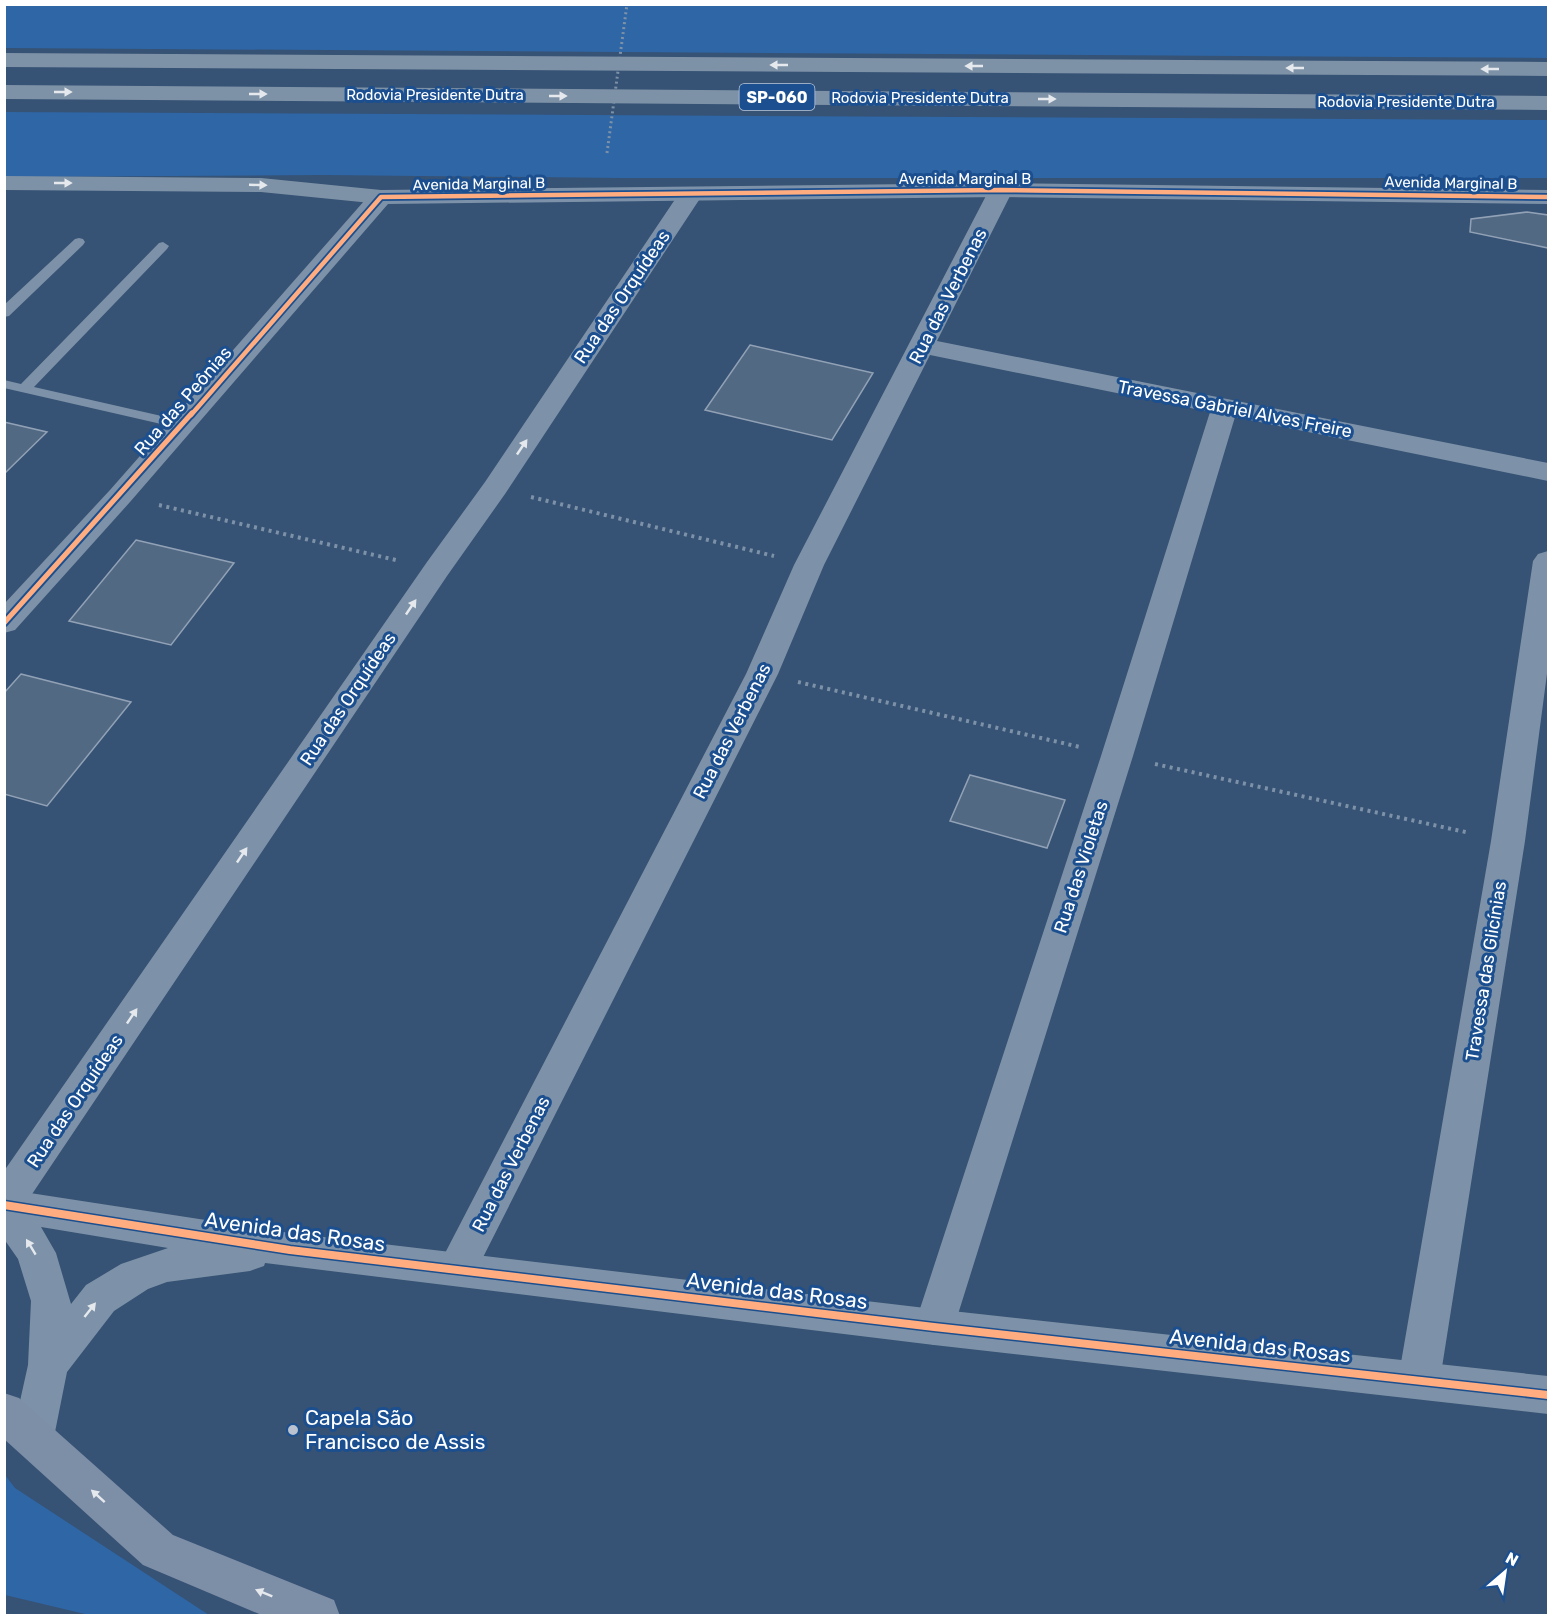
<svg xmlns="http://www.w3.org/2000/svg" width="1553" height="1620" viewBox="0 0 1553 1620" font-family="Rubik,sans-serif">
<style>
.green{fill:#2f66a5}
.building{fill:#526984;stroke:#92a2b6;stroke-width:1.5}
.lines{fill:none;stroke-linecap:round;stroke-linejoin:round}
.path{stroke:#7d92a8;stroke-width:4;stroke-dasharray:3 4.5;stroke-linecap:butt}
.service{fill:#7d92a8;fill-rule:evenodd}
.minor{fill:#7d92a8;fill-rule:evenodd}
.tertiary{fill:#7d92a8;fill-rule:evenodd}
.primary{fill:#7d8ea7;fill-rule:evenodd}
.motorway{fill:#7e92a7;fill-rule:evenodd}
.path-bridge{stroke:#7d92a8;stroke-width:3;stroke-dasharray:2 3;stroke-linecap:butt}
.cycleway-far2-casing{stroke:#1b4f8f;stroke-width:8}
.cycleway-far1-casing{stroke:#1b4f8f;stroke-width:9}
.cycleway-casing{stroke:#1b4f8f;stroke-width:11}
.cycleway-far2{stroke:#ffac80;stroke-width:4.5}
.cycleway-far1{stroke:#ffac80;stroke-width:5}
.cycleway{stroke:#ffac80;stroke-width:8}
.oneway{fill:#e5e9ed}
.oneway2{fill:#e5e9ee}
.oneway3{fill:#e5e8ed}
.poi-dot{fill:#b9c2ce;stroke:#1b4f8f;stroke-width:2}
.labels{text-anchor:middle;stroke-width:6;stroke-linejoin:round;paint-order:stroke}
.far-street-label{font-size:15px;fill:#fff;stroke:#1b4f8f}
.shield{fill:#1b4f8f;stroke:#bbcadd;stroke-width:1.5}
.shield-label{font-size:16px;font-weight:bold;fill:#fff}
.street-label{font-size:18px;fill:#fff;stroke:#1b4f8f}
.near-street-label{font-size:21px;fill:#fff;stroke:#1b4f8f}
.near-poi-label{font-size:21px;fill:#fff;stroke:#1b4f8f;text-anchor:start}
</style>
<rect width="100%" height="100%" fill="#365274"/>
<!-- green -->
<path class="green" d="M5,4L1548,5V58L5,48Z
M4,112L1548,120V178H620L325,175L5,177Z
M5,1475L15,1488L209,1615H89L5,1595Z"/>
<!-- building -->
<path class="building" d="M1527,212L1548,215V248L1470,232L1471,219Z
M750,345L873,373L832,440L705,410Z
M4,422L47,432L4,474Z
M4,422L47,432L4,474Z
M136,540L234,563L171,645L69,621Z
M21,674L131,702L47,806L4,794V693Z
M970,775L1065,800L1047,848L950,821Z"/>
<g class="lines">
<!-- path -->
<path class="path" d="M531,497L774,556
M159,505L400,561
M798,682L1080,747
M1155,764L1470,833"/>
<!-- service -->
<path class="service" d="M79,238L83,239L85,242L83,245L9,316L4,317V305L75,239Z
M163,242L169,246L167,249L34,387L188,422L190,425L188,428L183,429L4,388V380L21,384L159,243Z"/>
<!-- minor -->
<path class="minor" d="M1001,183L1010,185L1013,190L937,341L1548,463V481L1235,417L1133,756L954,1327L948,1340L934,1345L920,1340L914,1327L1101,756L1210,412L930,355L824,565L778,674L471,1281L457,1286L443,1281L437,1269L443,1257L746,674L794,565L989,190L992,185Z
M691,187L700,189L703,194L505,494L447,576L18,1215L4,1219V1171L427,562L485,482L682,189Z
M1548,551V666L1525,841L1440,1380L1434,1393L1419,1399L1404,1393L1398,1380L1491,841L1533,561L1538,554Z"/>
<!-- tertiary -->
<path class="tertiary" d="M1001,183L1548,190V204L1001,197L388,204L130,502L15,630L4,633V604L110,490L372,192L381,190Z
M4,1189L290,1233L934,1309L1548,1376V1414L934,1345L265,1263L264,1266L250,1271L167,1282L148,1289L114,1311L67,1372L54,1437L48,1451L33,1457L18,1451L12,1437L28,1365L31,1301L18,1259L4,1239ZM41,1227L168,1248L121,1264L86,1285L71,1304L56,1253Z"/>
<!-- primary -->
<path class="primary" d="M4,1393L19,1398L173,1535L334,1600L340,1616H264L143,1565L4,1439Z"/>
<!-- motorway -->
<path class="motorway" d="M4,53L1548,62V76L4,67Z
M4,85L1548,96V110L4,99Z
M4,176L261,178L381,190L390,192L393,197L390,202L381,204L261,192L4,190Z"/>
<!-- path-bridge -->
<path class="path-bridge" d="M607,153L627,4"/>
<defs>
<path id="cycleway-far2" d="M191,415L381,197L1001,190L1548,197"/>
<path id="cycleway-far1" d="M4,623L192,413"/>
<path id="cycleway" d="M4,1205L290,1250L934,1327L1548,1395"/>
</defs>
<!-- cycleway-far2 casing -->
<use href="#cycleway-far2" class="cycleway-far2-casing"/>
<!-- cycleway-far1 casing -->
<use href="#cycleway-far1" class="cycleway-far1-casing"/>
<!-- cycleway casing -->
<use href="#cycleway" class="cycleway-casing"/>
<!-- cycleway-far2 -->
<use href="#cycleway-far2" class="cycleway-far2"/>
<!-- cycleway-far1 -->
<use href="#cycleway-far1" class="cycleway-far1"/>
<!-- cycleway -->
<use href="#cycleway" class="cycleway"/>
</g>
<!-- one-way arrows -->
<defs><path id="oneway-solid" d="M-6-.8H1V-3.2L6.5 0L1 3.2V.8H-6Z" transform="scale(1.5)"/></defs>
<g class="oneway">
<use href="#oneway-solid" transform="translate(779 65) rotate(-180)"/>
<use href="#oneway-solid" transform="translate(974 66) rotate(-180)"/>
<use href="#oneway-solid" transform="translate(1295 68) rotate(-180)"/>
<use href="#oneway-solid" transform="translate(1490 69) rotate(-180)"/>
<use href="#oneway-solid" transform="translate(63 92)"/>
<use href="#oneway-solid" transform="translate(258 94)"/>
<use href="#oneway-solid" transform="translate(558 96)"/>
<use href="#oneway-solid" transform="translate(1047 99)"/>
<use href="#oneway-solid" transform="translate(63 183)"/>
<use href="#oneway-solid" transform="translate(258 185) rotate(2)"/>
</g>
<g class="oneway2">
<use href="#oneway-solid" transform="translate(522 447) rotate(-56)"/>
<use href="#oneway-solid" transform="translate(411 607) rotate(-56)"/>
<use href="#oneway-solid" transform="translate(242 855) rotate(-56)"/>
<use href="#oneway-solid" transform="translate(132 1016) rotate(-56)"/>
<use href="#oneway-solid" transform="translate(31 1247) rotate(-121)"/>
<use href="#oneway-solid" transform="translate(90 1310) rotate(-52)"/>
</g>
<g class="oneway3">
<use href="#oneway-solid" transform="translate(98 1496) rotate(-138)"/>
<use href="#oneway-solid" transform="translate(264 1593) rotate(-158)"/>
</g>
<!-- markers -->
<circle class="poi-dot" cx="293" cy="1430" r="6"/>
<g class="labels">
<!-- far-street labels -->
<g class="far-street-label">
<text x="435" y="100">Rodovia Presidente Dutra</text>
<text x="920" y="103">Rodovia Presidente Dutra</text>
<text x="1406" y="107">Rodovia Presidente Dutra</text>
<text x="965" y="184">Avenida Marginal B</text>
<text transform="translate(1451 183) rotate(1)" y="5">Avenida Marginal B</text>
<text transform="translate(479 184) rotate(-1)" y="5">Avenida Marginal B</text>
</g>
<!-- shield labels -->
<rect class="shield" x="739.5" y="84" width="75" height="26" rx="4.5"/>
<g class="shield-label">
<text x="777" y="103">SP-060</text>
</g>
<!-- street labels -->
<g class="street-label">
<text transform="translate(948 296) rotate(-63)" y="6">Rua das Verbenas</text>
<text transform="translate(622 297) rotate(-56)" y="6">Rua das Orquídeas</text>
<text transform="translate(183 401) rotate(-49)" y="6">Rua das Peônias</text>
<text transform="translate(1235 409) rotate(11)" y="6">Travessa Gabriel Alves Freire</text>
<text transform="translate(348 699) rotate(-56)" y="6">Rua das Orquídeas</text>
<text transform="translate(732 731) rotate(-63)" y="6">Rua das Verbenas</text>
<text transform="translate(1081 867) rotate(-72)" y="6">Rua das Violetas</text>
<text transform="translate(1486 971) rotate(-81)" y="6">Travessa das Glicínias</text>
<text transform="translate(75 1101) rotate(-56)" y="6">Rua das Orquídeas</text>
<text transform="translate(511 1164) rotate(-63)" y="6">Rua das Verbenas</text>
</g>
<!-- near-street labels -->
<g class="near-street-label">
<text transform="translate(295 1232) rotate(8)" y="7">Avenida das Rosas</text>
<text transform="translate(777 1291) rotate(7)" y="7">Avenida das Rosas</text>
<text transform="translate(1260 1346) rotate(6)" y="7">Avenida das Rosas</text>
</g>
<!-- near-poi labels -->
<g class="near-poi-label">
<text x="305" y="1425">Capela São<tspan x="305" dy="24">Francisco de Assis</tspan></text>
</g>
</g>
<!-- border -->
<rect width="1553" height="1620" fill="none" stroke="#ffffff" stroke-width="12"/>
<!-- north arrow -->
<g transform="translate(1505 1572) rotate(29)" stroke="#1b4f8f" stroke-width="4.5" paint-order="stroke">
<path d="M0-4.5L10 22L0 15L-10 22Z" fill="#ffffff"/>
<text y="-9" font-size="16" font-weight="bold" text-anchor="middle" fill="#ffffff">N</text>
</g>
</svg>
